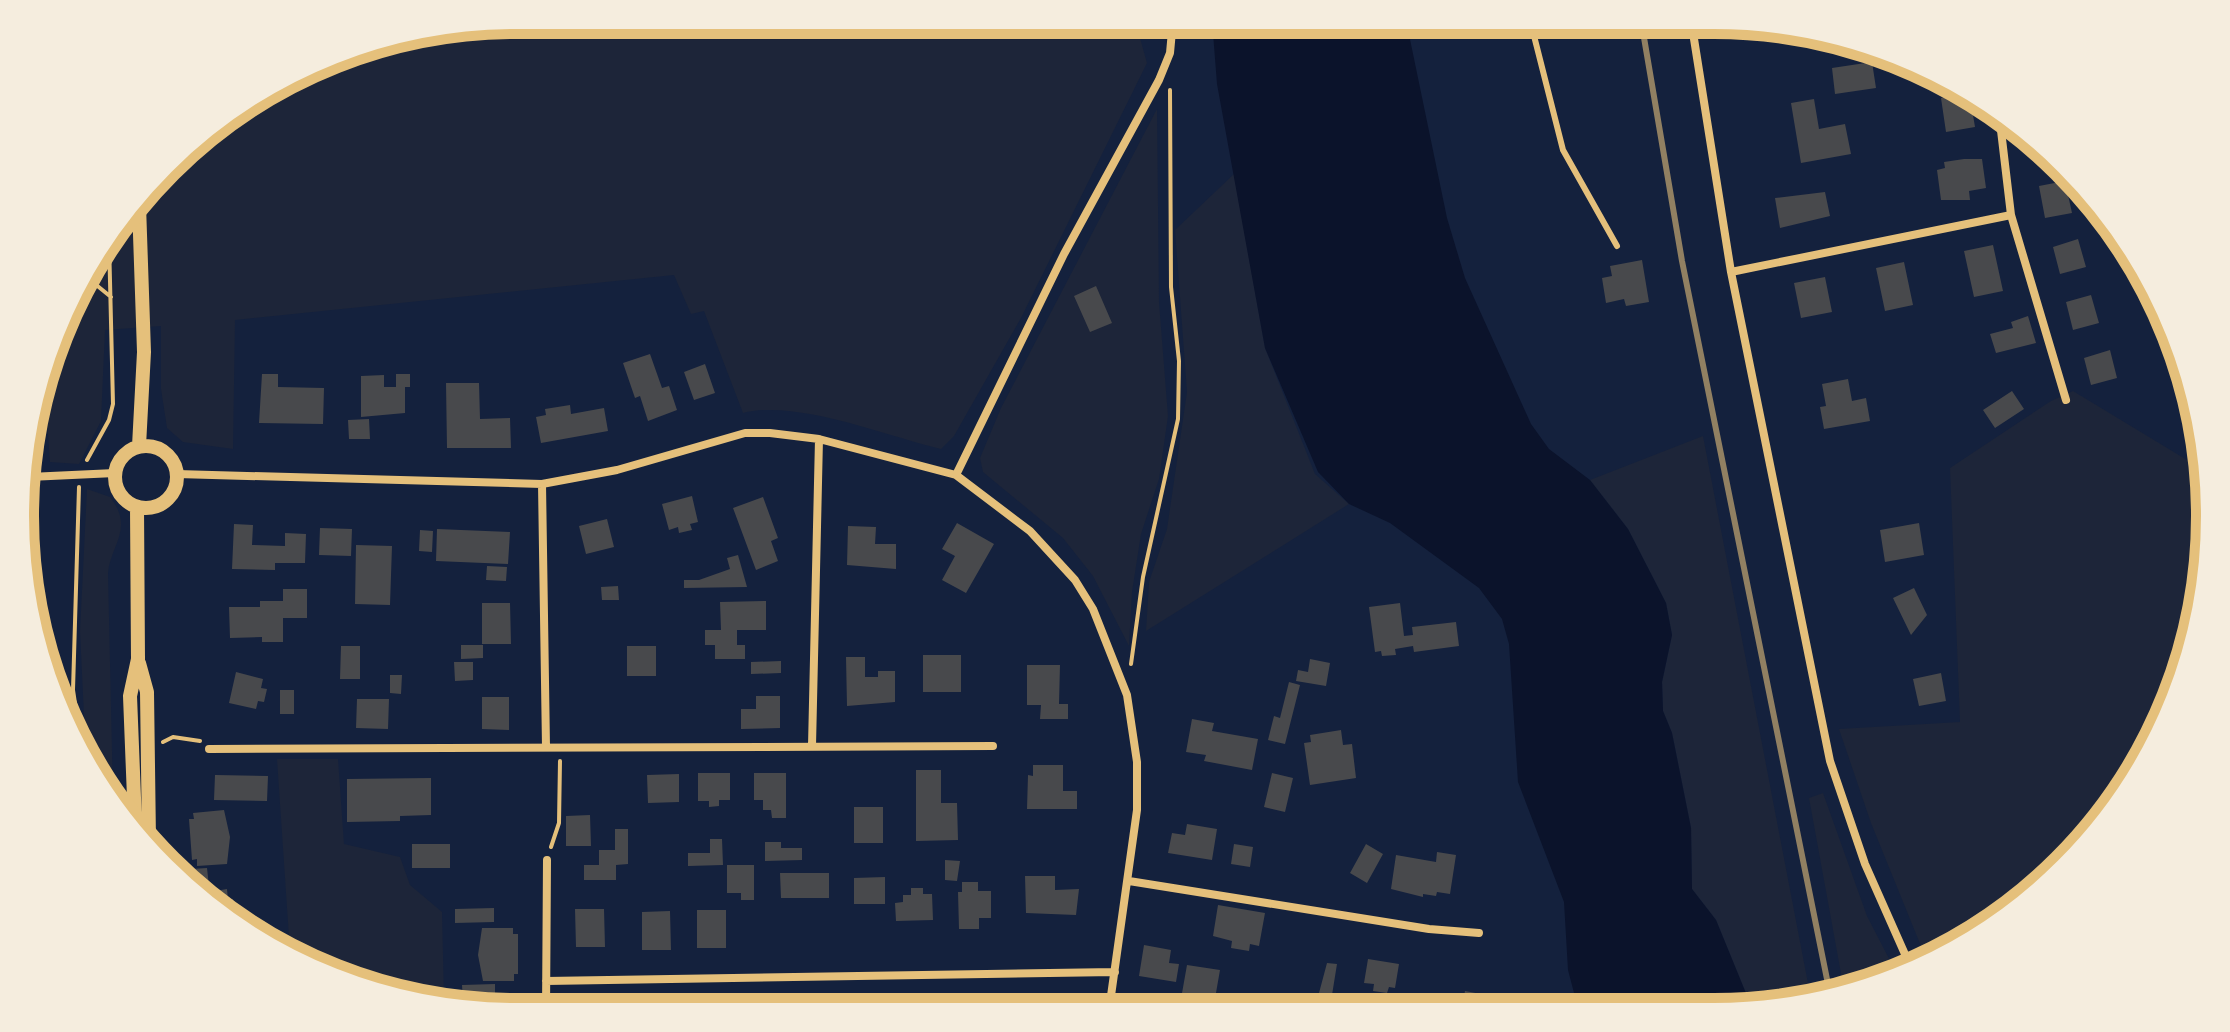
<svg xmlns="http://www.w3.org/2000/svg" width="2230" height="1032" viewBox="0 0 2230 1032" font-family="'Alegreya Sans',sans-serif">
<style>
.green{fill:#1d2539}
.water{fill:#0b132b}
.building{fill:#48494c}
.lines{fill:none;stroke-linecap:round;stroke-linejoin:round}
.path{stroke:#e5c07b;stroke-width:4}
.service{stroke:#e5c07b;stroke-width:6}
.minor{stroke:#e5c07b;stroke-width:8}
.tertiary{stroke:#e5c07b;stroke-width:14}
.rail{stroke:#918062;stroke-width:6}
.rim{fill:none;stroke:#e5c07b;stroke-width:10}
</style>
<rect width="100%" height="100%" fill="#14213d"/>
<!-- green -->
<path class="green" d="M516,20H1135L1147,63L1021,318L954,436L941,449C887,436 796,399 743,413L704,311L691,314L674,275L235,320L233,449L183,442L167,428L161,389V326L105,330L101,421L79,464L50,462L44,382L87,268L189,143L356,46Z
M1157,109L1159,302L1168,416L1159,479L1141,534L1132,592L1129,646L1093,576L1063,538L983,472L980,458L1001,408Z
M1234,174L1265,348L1315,474L1349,504L1146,631L1149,582L1167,529L1187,392L1175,230Z
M2073,391L2187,460H2199L2210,516L2172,705L2108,818L2016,909L1927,961L1871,823L1839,729L1960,722L1950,468L2051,401Z
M1703,436L1811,999L1779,1008H1752L1716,920L1692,889L1691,828L1672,733L1663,711L1662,682L1672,635L1666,603L1628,529L1590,480Z
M87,489L110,497C135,528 110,546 108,573L113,796L91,770L85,738L80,631Z
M277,759H338L344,844L400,857L410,885L442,912L444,998L327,974L290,952Z
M1823,793L1867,916L1898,976L1844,990L1809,798Z"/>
<!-- water -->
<path class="water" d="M1212,20H1406L1447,218L1465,278L1531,424L1549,449L1590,480L1628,529L1666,603L1672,635L1662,682L1663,711L1672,733L1691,828L1692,889L1716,920L1752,1008H1578L1568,970L1564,902L1518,782L1509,644L1502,619L1479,588L1390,523L1349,504L1318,472L1265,348L1217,84Z"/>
<!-- building -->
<path class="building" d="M1872,62L1876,88L1835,94L1832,68Z
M1960,95L1971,103L1975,127L1946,132L1941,98Z
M1814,99L1819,129L1845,124L1851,154L1801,163L1791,103Z
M1964,159H1982L1986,188L1969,191L1970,200H1941L1937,170L1945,168L1944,162Z
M2065,181L2072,213L2045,218L2039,186Z
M1825,192L1830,216L1780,228L1775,198Z
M2078,239L2086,267L2060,274L2053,247Z
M1993,245L2003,291L1974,297L1964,251Z
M1642,260L1649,302L1626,306L1624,299L1606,303L1602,278L1612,276L1610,266Z
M1904,262L1913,305L1885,311L1876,268Z
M1825,277L1832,312L1801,318L1794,283Z
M1096,286L1112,323L1090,332L1074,296Z
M2091,295L2099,323L2073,330L2066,302Z
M2028,316L2036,343L1996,353L1990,334L2013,328L2011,322Z
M2110,350L2117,378L2091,385L2084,358Z
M650,354L662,388L669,386L677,410L648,421L640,396L635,398L623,363Z
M705,364L715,393L694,400L684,372Z
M262,374H278V387L324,388L323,424L259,423Z
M396,374H410V387H405V413L361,417V376L384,375V387H396Z
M1848,379L1852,401L1866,398L1870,421L1824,429L1820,407L1826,406L1822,384Z
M446,383H479L480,419L510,418L511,448H447Z
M2012,391L2024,409L1995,428L1983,410Z
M570,405L571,414L604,408L608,431L541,443L536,417L546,415L545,409Z
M369,419L370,439H349L348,420Z
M692,496L698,522L690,524L692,530L679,533L678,527L669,530L662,504Z
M763,497L778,538L771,541L778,561L756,570L733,508Z
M607,519L614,547L586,554L579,526Z
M957,523L994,544L966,593L942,580L955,556L942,549Z
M1919,523L1924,555L1885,562L1880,530Z
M234,524L253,525L252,545L285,546V533L306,534L305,563H275V570L232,569Z
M848,526L876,527L875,544H896V569L847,565Z
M320,528L352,529L351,556L319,555Z
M437,529L510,532L508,564L436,561Z
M420,530L433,531L432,552L419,551Z
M356,545L392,546L390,605L355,604Z
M738,555L747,587L684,588V580H699L730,569L727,558Z
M487,566L507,567L506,581L486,580Z
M618,586L619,600H602L601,587Z
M1914,588L1927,615L1911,635L1893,598Z
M283,589H307V618H283V642H262V637L230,638L229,607H260V601H283Z
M766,601V630H737V645H745V659H715V645H705V630H721L720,602Z
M482,603H510L511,644H482Z
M1400,603L1404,636L1413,635L1412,627L1456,622L1459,646L1414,652L1413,646L1395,649L1396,655L1382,656L1381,651L1375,652L1369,607Z
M461,645H483V658L461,659Z
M341,646H360V679H340Z
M627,646H656V676H627Z
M923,655H961V692H923Z
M846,657H865V677H878V671H895V702L847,706Z
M1310,659L1330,663L1326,686L1296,681L1298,670L1308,672Z
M781,661V673L751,674V662Z
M454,662H473V680L455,681Z
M1027,665H1060L1059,704H1068V719H1040L1041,705H1027Z
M236,672L263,679L261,688L267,689L264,702L258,701L256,709L229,703Z
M1941,673L1946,701L1919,706L1913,679Z
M390,675H402L401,694L390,693Z
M1289,682L1300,685L1285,744L1268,740L1274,716L1280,718Z
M280,690H294V714H280Z
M756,696H780V728L741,729V709H756Z
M482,697H509V730L482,729Z
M357,699H389L388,729L356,728Z
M1192,719L1214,723L1212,731L1258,739L1252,770L1204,761L1206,755L1186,752Z
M1341,730L1343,745L1352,744L1356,778L1310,785L1304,743L1311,742L1310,735Z
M1033,765H1063V791H1077V809H1027L1028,775L1033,776Z
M916,770H941V803H957L958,840L916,841Z
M698,773H730V800H719V806L709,807V801H698Z
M754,773H786V818H772L771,810H763V800H754Z
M1272,773L1293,778L1285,812L1264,807Z
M679,774V802L648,803L647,775Z
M215,775L268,776L267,801L214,800Z
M431,778V815L400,816V821L347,822V779Z
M854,807H883V843H854Z
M224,810L230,837L227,864L197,866V859L192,860L189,819H194L193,813Z
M590,815L591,846H566V816Z
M1187,824L1217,829L1212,860L1168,853L1172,833L1185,835Z
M615,829H628V864L616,865V880H584V865H599V850H615Z
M710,839H722L723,865L688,866V853H710Z
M765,842H781V848H802V860L765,861Z
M412,844H450V868H412Z
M1234,844L1253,847L1250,867L1231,864Z
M1366,844L1383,854L1367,883L1350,873Z
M1437,852L1456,855L1450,894L1437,892L1436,896L1423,894V897L1391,889L1396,855L1436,862Z
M945,860L960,861L957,881L945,880Z
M727,865H754V900H741V893H727Z
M207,868L209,886L193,888L191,869Z
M780,873H829V898H781Z
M1025,876H1055V890L1079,889L1076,915L1026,913Z
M885,877V904H854V878Z
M962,882H978V891H991V918H979V929H959L958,892H962Z
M911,888H923V894H932L933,920L896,921L895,903L903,902V895H911Z
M227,889L228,900L233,899L235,918L197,894Z
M1218,905L1265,913L1259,946L1250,944L1249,951L1231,948L1232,941L1213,936Z
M494,908V922L455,923V909Z
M575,909H604L605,947H576Z
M697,910H726V948H697Z
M670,911L671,950H642V912Z
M482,928H513V934H518V974H514V981H483L478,955Z
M1144,945L1171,950L1169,963L1179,964L1176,982L1139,976Z
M1368,959L1399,964L1395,988L1389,987L1387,993L1373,991L1374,984L1364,983Z
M1327,963L1337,964L1332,995L1319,993Z
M1187,965L1220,970L1213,1010H1179Z
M495,984V1008L463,1002L462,985Z
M1465,991L1486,995L1484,1009H1428L1429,1004L1441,1006L1442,998L1463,1001Z
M904,995L945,996V1011H904Z
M793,996L824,997L823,1011H793Z
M851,996L880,998L879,1011H851Z
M1277,996L1342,1006L1341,1009H1275Z
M565,997H598V1012H565Z
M639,997H670V1011L639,1012Z
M1072,997L1077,1001L1076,1010H1044L1046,998Z
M1135,1001L1159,1005V1010H1133Z"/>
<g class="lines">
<!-- path -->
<path class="path" d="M84,275L111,297
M87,460L109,420L113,404L109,240
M79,487L73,690L83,756
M1131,664L1143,577L1178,419L1179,361L1171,287L1170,90
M163,742L173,737L200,741
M165,846L167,862
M551,847L559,823L560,761"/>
<!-- service -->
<path class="service" d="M1530,20L1563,150L1617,246"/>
<!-- minor -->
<path class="minor" d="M1691,20L1731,272L1830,761L1865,864L1912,970
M2000,122L2011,215L2066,400
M1731,272L2011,215
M177,474L542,484L617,470L745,433H770L819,439L956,475L1030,531L1075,580L1093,609L1127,695L1137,762V810L1109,1010
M956,475L1064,254L1159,80L1170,53L1173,20
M29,477L115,473
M542,484L546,747
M812,746L819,439
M209,749L993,746
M1129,881L1429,929L1479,933
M546,981L1115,972
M546,1012L547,860"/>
<!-- tertiary -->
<path class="tertiary" d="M115 477a31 31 0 1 1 62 0a31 31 0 1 1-62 0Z
M139,446L144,352L139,205
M139,663L147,692L149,840
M135,823L130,696L138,659L137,507"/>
<!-- rail -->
<path class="rail" d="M1641,20L1682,261L1830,994"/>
</g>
<!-- crop -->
<path d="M0 0H2230V1032H0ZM516 34H1714A482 482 0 0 1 2196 516V516A482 482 0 0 1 1714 998H516A482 482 0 0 1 34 516V516A482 482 0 0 1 516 34Z" fill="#f5edde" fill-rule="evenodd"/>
<path class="rim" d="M516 34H1714A482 482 0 0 1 2196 516V516A482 482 0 0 1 1714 998H516A482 482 0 0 1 34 516V516A482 482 0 0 1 516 34Z"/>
</svg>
